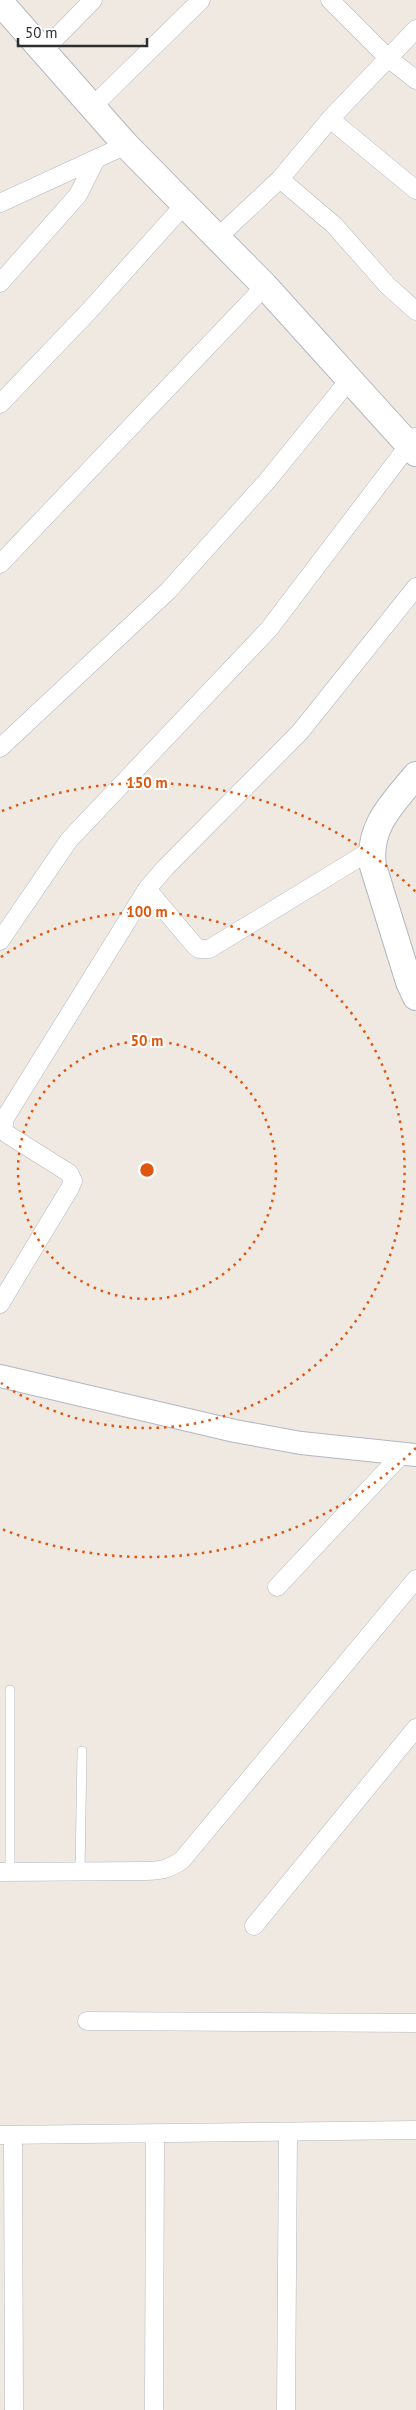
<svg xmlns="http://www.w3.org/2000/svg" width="416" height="2410" viewBox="0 0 416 2410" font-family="'PT Sans',sans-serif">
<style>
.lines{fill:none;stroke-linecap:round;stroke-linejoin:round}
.service-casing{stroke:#b4b7c1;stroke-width:10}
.minor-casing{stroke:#b4b7c1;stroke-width:19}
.tertiary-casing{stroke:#b4b7c1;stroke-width:24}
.secondary-casing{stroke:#b4b7c1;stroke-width:28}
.service{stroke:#fff;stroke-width:9}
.minor{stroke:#fff;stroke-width:18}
.tertiary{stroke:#fff;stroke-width:22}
.secondary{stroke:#fff;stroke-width:26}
.ring{fill:none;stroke:#df570e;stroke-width:2.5;stroke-dasharray:2.5 5}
.centre{fill:#df570e;stroke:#fff;stroke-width:2.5}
.ring-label{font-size:15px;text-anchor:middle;font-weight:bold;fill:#df570e;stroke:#fff;stroke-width:4;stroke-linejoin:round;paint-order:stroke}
</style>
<rect width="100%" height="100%" fill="#efe9e1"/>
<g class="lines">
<defs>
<path id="service" d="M10,1690V1872
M80,1872L82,1751"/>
<path id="minor" d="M330,0L388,58L416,80
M43,51L93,0
M92,107L201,0
M330,119L416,190
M280,179L334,225L388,286L416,311
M0,203L126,145
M218,237L280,179L330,119L416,29
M0,283L78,195L96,159
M0,404L90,310L185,204
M0,564L265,286
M0,748L168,591L267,481L350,379
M147,889L195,946L199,949H209L370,851
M0,941L69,840L269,629L415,437
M0,1304L70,1188L73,1181L69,1173L7,1134L3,1130L5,1118L147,889L166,867L300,732L416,587
M277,1587L402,1454
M0,1872L146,1871C160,1871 170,1869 182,1860L416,1579
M254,1926L416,1728
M87,2021L416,2023
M0,2135L416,2130
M13,2135L14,2410
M154,2410L155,2133
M286,2410L288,2132"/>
<path id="tertiary" d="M0,1376L235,1431L301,1443L416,1455"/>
<path id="secondary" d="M0,2L126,145L265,286L416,453
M416,775C393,803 367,827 373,866L409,982L416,997"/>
</defs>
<!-- service casing -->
<use href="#service" class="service-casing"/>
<!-- minor casing -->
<use href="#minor" class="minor-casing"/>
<!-- tertiary casing -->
<use href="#tertiary" class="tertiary-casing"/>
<!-- secondary casing -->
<use href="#secondary" class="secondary-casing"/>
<!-- service -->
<use href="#service" class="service"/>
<!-- minor -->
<use href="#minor" class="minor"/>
<!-- tertiary -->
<use href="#tertiary" class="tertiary"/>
<!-- secondary -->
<use href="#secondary" class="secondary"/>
</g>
<!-- distance rings -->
<g class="ring">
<circle cx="147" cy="1170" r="129"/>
<path d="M1 957A258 258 0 1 1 1 1383"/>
<path d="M416 1448A387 387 0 0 1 2 1529M2 811A387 387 0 0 1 416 892"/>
</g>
<circle cx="147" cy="1170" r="8" class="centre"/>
<g class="ring-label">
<text x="147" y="788">150 m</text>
<text x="147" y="917">100 m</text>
<text x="147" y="1046">50 m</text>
</g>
<!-- scale -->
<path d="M18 38v8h129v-8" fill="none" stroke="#2e2e2e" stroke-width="2.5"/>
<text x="25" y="38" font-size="15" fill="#2e2e2e" stroke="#ffffff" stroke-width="4" paint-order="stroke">50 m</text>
</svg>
